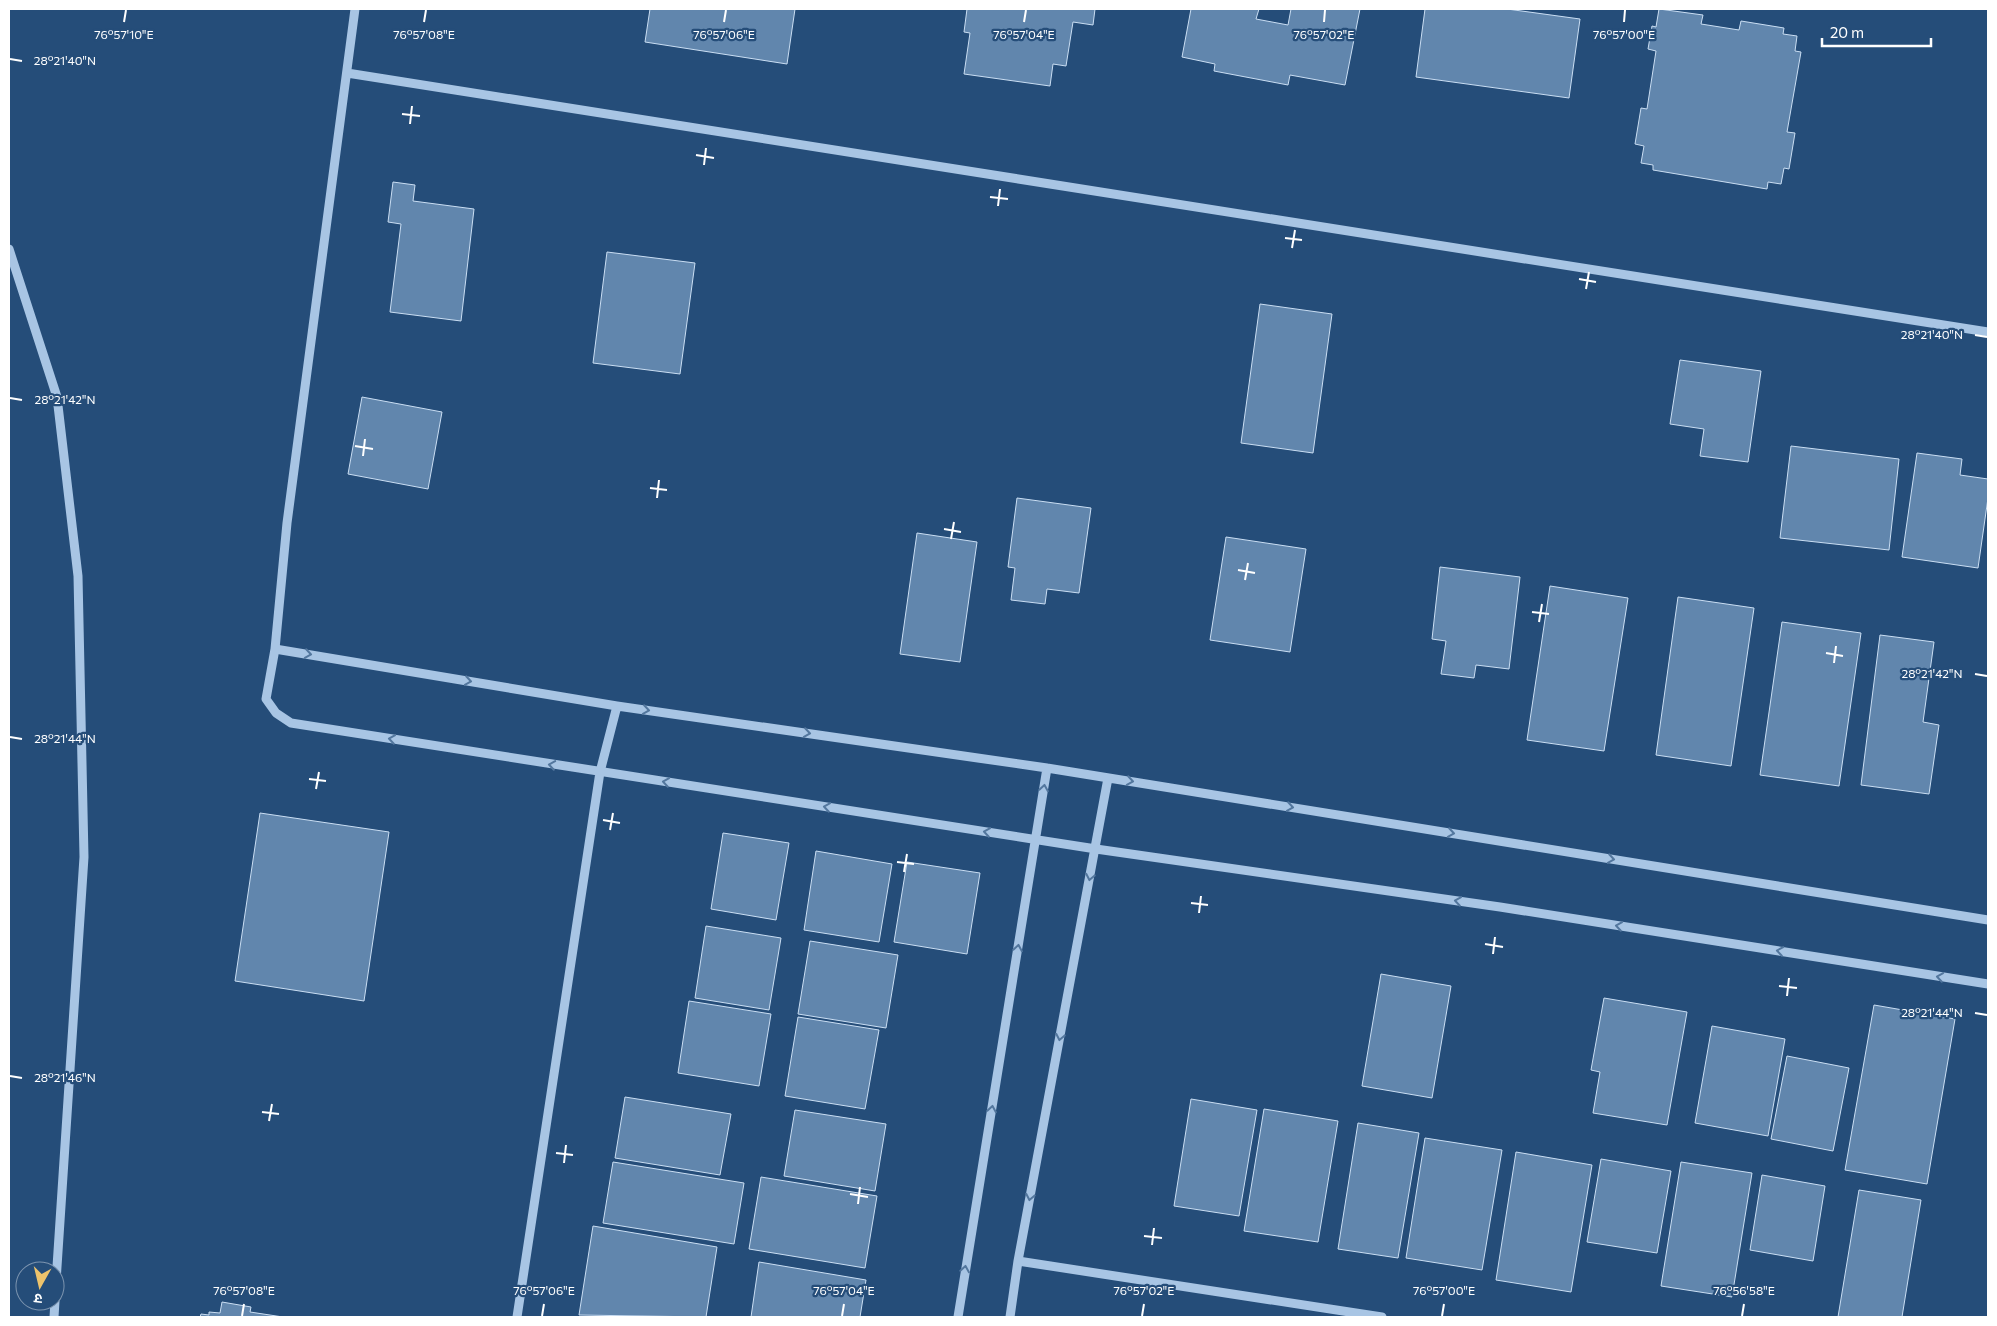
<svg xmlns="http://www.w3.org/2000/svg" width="1997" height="1326" viewBox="0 0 1997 1326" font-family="Commissioner,'Noto Sans Devanagari',sans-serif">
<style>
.building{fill:#6186ad;stroke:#cadef3}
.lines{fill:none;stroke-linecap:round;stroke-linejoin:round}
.minor{stroke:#a8c5e4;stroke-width:9}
.oneway{stroke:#53779e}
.ticks{fill:none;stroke:#fff;stroke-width:2}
.ticks-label{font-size:12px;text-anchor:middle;fill:#fff;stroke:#254d79;stroke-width:4.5;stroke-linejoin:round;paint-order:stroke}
</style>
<rect width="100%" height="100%" fill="#254d79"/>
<!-- building -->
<path class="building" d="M650,9H795L787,64L645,42Z
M967,9H1095L1093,25L1073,22L1066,66L1053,64L1050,86L964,74L970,33L964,32Z
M1191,9H1259L1256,19L1288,25L1291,9H1360L1345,85L1290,75L1288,85L1214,71L1215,64L1182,57Z
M1425,9H1507L1580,19L1569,98L1416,77Z
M1659,9L1703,15L1701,24L1739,30L1741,21L1784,28L1783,34L1797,36L1795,51L1801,52L1787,132L1795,133L1789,169L1784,168L1781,184L1768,182L1767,189L1653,170V165L1641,163L1644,146L1635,144L1641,108L1647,109L1656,51L1648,49L1652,26L1656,27Z
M393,182L415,185L413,201L474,209L461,321L390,312L401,224L388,222Z
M607,252L695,263L680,374L593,363Z
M1260,304L1332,314L1313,453L1241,443Z
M1680,360L1761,371L1748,462L1700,456L1704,429L1670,424Z
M362,397L442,412L428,489L348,474Z
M1791,446L1899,459L1889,550L1780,538Z
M1917,453L1962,459L1960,475L1988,479V498L1978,568L1902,557Z
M1017,498L1091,508L1079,593L1047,589L1045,604L1011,600L1015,568L1008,567Z
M917,533L977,542L960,662L900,654Z
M1226,537L1306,549L1290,652L1210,640Z
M1440,567L1520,577L1509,669L1476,665L1474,678L1441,674L1446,641L1432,639Z
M1550,586L1628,598L1604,751L1527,740Z
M1678,597L1754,608L1731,766L1656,755Z
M1782,622L1861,633L1839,786L1760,775Z
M1880,635L1934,642L1923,722L1939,725L1929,794L1861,785Z
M260,813L389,832L364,1001L235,981Z
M723,833L789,843L776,920L711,909Z
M816,851L892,864L879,942L804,930Z
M907,862L980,873L967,954L894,942Z
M706,926L781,938L769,1010L695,998Z
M810,941L898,955L886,1028L798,1014Z
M1381,974L1451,986L1432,1098L1362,1086Z
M1604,998L1687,1012L1667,1125L1593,1113L1600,1072L1591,1070Z
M689,1001L771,1014L759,1086L678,1073Z
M1874,1005L1955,1019L1927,1184L1845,1170Z
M798,1017L879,1030L865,1109L785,1096Z
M1712,1026L1785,1039L1768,1136L1695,1123Z
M1787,1056L1849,1068L1833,1151L1771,1139Z
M625,1097L731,1114L720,1175L615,1158Z
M1191,1099L1257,1110L1239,1216L1174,1206Z
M1264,1109L1338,1121L1318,1242L1244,1231Z
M795,1110L886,1124L875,1191L784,1176Z
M1358,1123L1419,1133L1398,1258L1338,1249Z
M1425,1138L1502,1150L1482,1270L1406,1258Z
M1516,1152L1592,1165L1571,1292L1496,1280Z
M1601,1159L1671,1171L1657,1253L1587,1242Z
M613,1162L744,1183L734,1244L603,1223Z
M1681,1162L1752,1173L1732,1297L1661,1286Z
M1762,1175L1825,1186L1813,1261L1750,1250Z
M761,1177L877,1196L865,1268L749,1249Z
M1859,1190L1921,1200L1902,1317H1838Z
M593,1226L717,1247L706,1317L579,1315Z
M759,1262L866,1280L860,1317H751Z
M222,1302L251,1307L250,1312L283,1317H200L201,1314L209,1315V1312L220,1313Z"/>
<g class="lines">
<!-- minor -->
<path class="minor" d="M347,73L1988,332
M9,249L57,397L78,576L84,857L55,1297
M275,649L287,523L355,9
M1988,920L1047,768L617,706L275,649L266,699L276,713L291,723L1096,849L1500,907L1988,984
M1018,1261L1382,1317
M54,1317L55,1301
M517,1317L600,772L617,706
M958,1317L1047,768
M1010,1317L1018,1261L1108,778"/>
</g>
<!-- one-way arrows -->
<defs><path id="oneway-chevron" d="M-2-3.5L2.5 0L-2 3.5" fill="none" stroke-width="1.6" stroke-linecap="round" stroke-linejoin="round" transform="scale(1.25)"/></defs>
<g class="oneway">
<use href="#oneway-chevron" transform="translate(308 654) rotate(9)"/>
<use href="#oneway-chevron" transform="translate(468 681) rotate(9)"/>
<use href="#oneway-chevron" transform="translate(646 710) rotate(8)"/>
<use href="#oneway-chevron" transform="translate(807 733) rotate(8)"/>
<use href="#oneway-chevron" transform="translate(392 739) rotate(-171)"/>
<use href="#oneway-chevron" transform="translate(552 765) rotate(-171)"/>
<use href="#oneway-chevron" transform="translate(1130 781) rotate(9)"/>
<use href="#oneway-chevron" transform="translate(666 782) rotate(-171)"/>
<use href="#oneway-chevron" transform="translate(1044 788) rotate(-81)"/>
<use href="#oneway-chevron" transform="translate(827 807) rotate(-171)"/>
<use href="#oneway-chevron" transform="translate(1290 807) rotate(9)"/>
<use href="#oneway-chevron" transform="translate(987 832) rotate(-171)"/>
<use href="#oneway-chevron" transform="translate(1451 833) rotate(9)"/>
<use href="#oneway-chevron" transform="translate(1611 859) rotate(9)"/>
<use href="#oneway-chevron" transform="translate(1090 877) rotate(101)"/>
<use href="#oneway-chevron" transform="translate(1458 901) rotate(-172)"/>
<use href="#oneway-chevron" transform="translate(1619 926) rotate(-171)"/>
<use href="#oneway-chevron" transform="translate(1018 948) rotate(-81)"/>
<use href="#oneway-chevron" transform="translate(1780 951) rotate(-171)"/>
<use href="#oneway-chevron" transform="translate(1940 977) rotate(-171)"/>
<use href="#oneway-chevron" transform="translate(1060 1037) rotate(101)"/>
<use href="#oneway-chevron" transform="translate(992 1109) rotate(-81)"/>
<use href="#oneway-chevron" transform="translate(1030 1197) rotate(101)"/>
<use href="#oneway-chevron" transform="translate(965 1269) rotate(-81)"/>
</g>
<!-- ticks -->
<path class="ticks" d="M124,22L126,10M424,22L426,10M724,22L726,10M1024,22L1026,10M1324,22L1325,10M1624,22L1625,10M10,59L22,61M402,114L420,116M410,124L412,106M696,155L714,158M704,165L706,148M990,197L1008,199M998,206L1000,189M1285,238L1302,240M1292,248L1295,230M1579,279L1596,282M1586,289L1589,272M1975,335L1987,337M10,398L22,400M355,446L373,449M363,456L365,439M650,488L667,490M657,498L659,480M944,529L961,532M951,539L954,522M1238,570L1255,573M1245,580L1248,563M1532,612L1549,614M1539,622L1542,604M1826,653L1843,656M1834,663L1836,646M1975,674L1987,676M10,737L22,739M309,779L326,781M316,789L319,772M603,820L620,823M610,830L613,813M897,862L914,864M904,872L907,854M1191,903L1208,905M1199,913L1201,896M1485,944L1503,947M1493,954L1495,937M1779,986L1797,988M1787,996L1789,978M1975,1013L1987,1015M10,1076L22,1078M262,1112L279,1114M269,1121L272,1104M556,1153L573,1155M564,1163L566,1145M850,1194L868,1197M858,1204L860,1187M1144,1236L1162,1238M1152,1245L1154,1228M242,1316L244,1304M542,1316L544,1304M842,1316L844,1304M1142,1316L1144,1304M1442,1316L1444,1304M1742,1316L1744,1304"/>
<g class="ticks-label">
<text x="124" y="39">76°57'10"E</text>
<text x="424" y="39">76°57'08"E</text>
<text x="724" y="39">76°57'06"E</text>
<text x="1024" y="39">76°57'04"E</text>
<text x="1324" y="39">76°57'02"E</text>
<text x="1624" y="39">76°57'00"E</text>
<text x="65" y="65">28°21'40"N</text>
<text x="1932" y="339">28°21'40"N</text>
<text x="65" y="404">28°21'42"N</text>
<text x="1932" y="678">28°21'42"N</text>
<text x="65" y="743">28°21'44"N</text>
<text x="1932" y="1017">28°21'44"N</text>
<text x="65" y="1082">28°21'46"N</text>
<text x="244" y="1295">76°57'08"E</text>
<text x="544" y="1295">76°57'06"E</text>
<text x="844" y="1295">76°57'04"E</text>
<text x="1144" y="1295">76°57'02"E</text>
<text x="1444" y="1295">76°57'00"E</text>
<text x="1744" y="1295">76°56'58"E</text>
</g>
<!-- border -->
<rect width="1997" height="1326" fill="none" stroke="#ffffff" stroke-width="20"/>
<!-- north arrow -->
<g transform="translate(40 1286) rotate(188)"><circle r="24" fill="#254d79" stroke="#7c94af"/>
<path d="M0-4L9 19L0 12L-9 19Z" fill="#edc36c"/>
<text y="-8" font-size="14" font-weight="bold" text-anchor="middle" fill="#ffffff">उ</text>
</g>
<!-- scale -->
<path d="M1822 38v8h109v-8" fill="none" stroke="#ffffff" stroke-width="2.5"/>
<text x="1830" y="38" font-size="15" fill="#ffffff" stroke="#254d79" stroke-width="4" paint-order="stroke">20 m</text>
</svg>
